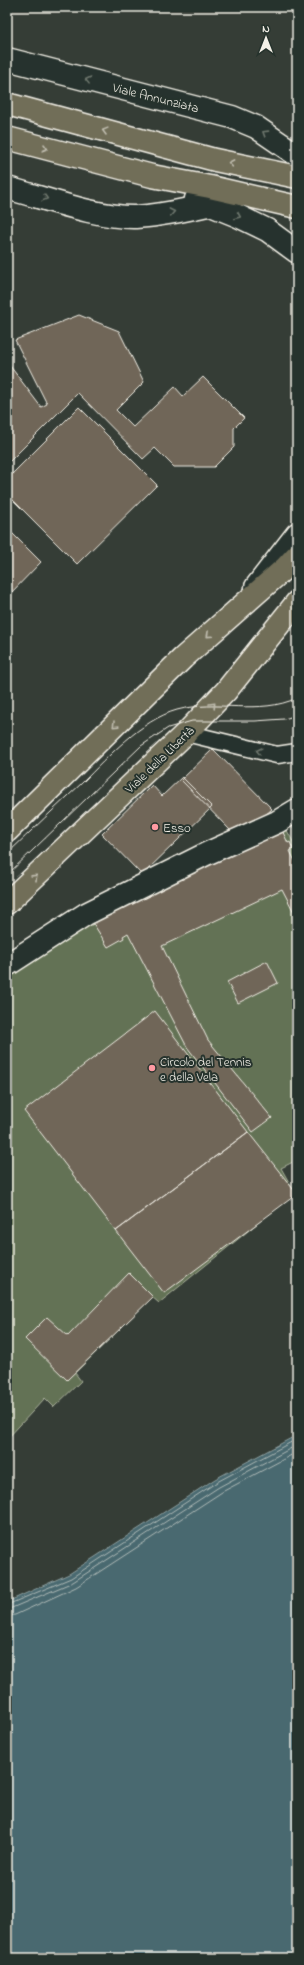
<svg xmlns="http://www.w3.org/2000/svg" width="304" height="1965" viewBox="0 0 304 1965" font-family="'Indie Flower',sans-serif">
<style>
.green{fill:#637254;stroke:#acb29e}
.water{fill:#496970;stroke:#8d9fa0}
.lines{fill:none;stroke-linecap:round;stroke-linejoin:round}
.shore{stroke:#b0bbb8;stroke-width:1}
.building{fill:#6f6658;stroke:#f4f1e8}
.lane-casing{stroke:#f4f1e8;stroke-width:19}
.street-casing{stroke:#f4f1e8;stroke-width:25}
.primary-casing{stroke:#f4f1e8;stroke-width:25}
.lane{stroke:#26332d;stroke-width:16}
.street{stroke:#26332d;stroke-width:22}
.primary{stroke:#716e59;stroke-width:22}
.tram{stroke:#f4f1e8;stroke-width:1}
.oneway{stroke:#6e766e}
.oneway2{stroke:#c0bdaf}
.poi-dot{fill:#ff9aa2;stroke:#26332d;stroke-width:1.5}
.labels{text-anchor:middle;stroke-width:4;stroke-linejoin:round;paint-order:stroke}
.street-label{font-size:13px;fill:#f4f1e8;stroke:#26332d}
.poi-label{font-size:13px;fill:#f4f1e8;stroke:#26332d;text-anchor:start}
</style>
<rect width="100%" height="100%" fill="#353d36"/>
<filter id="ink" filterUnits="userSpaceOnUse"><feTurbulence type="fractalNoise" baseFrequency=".025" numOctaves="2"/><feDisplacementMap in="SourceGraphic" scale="8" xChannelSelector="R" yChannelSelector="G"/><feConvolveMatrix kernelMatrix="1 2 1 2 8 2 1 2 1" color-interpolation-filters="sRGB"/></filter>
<g filter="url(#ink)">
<!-- green -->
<path class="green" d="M284,825L297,849V1160L281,1168L295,1193L159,1303L152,1297L75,1373L81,1381L54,1407L45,1398L7,1439V976L91,920Z"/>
<!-- water -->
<path class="water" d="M297,1435V1958H7V1602L69,1574L215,1479Z"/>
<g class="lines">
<!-- shore -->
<path class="shore" d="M7,1605L71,1578L217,1482L297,1439
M7,1610L73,1582L219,1487L297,1445
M7,1616L15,1615L76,1587L222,1492L297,1452"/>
</g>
<!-- building -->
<path class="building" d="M79,315L119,331L144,382L116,410L133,427L175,387L183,396L203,377L244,418L234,428V447L214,467H174L155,448L143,459L78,393L7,464V362L41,407L47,404L15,340Z
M79,407L157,485L77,564L7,494V479Z
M7,528L41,562L7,597Z
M213,749L272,809L263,817L231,831L181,780Z
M182,777L212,807L142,875L102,834L152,785L162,796Z
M280,826L288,843L290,842L293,849L290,851L297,865V918L282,889L162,946L208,1040L272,1118L253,1132L187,1047L128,933L123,936L124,938L108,947L91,920Z
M267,961L278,983L238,1003L227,982Z
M155,1011L248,1132L116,1231L24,1111Z
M248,1132L297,1194L164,1293L116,1231Z
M129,1273L153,1297L67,1380L25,1339L47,1317L68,1336Z"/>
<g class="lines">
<defs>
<path id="lane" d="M186,733L277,755L297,752"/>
<path id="street" d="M7,59L232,117L256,127L297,155
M7,188C45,198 97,218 136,217C160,216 184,210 208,205
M196,199L238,216L267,230L297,252
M256,587L297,534
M7,965L86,914L206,854L277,822L297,810"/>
<path id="primary" d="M7,104L215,160L297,177
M7,138L152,176L210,187L297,207
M7,831L183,658L286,567L297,555
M7,903L186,733L226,691L297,602"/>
</defs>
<!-- lane casing -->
<use href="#lane" class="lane-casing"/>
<!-- street casing -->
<use href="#street" class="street-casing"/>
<!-- primary casing -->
<use href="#primary" class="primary-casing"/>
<!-- lane -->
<use href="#lane" class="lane"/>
<!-- street -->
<use href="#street" class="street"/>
<!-- primary -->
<use href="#primary" class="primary"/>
<!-- tram -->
<path class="tram" d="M7,854C32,830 57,806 82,783C108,757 141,720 177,710C217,699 259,716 297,698
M7,875L141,746L168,728L192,721H255L284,719L297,715"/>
</g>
<!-- one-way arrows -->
<defs><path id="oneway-chevron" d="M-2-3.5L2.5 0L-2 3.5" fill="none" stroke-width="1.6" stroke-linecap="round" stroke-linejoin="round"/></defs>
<g class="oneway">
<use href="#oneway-chevron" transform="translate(88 80) rotate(-166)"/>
<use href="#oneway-chevron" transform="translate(265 133) rotate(-148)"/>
<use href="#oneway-chevron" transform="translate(45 198) rotate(15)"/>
<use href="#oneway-chevron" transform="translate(172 212) rotate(-11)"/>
<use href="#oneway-chevron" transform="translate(238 216) rotate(23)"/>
<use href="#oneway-chevron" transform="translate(259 751) rotate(-166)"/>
</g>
<g class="oneway2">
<use href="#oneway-chevron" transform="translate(105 131) rotate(-165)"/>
<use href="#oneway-chevron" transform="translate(45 148) rotate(15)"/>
<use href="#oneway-chevron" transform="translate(231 163) rotate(-169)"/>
<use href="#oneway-chevron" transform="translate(209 635) rotate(138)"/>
<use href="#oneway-chevron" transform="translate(213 705) rotate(-47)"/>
<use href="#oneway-chevron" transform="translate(115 725) rotate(136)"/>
<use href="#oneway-chevron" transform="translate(35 877) rotate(-44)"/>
</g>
</g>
<!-- markers -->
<g class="poi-dot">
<circle cx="155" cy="827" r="4"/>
<circle cx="152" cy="1068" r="4"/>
</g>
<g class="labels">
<!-- street labels -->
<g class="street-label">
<text transform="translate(156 97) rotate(14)" y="5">Viale Annunziata</text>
<text transform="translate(159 759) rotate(-44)" y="5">Viale della Libertà</text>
</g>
<!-- poi labels -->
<g class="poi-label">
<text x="163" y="832">Esso</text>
<text x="160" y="1066">Circolo del Tennis<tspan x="160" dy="15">e della Vela</tspan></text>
</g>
</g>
<!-- margin -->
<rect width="304" height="1965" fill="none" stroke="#26332d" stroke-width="24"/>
<rect x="12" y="12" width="280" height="1941" fill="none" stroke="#f4f1e8" stroke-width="1.5" filter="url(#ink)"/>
<!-- north arrow -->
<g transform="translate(266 38)" stroke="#26332d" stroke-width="3" paint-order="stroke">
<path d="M0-3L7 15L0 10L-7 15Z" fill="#f4f1e8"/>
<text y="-6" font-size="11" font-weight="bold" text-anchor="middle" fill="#f4f1e8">N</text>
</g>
</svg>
